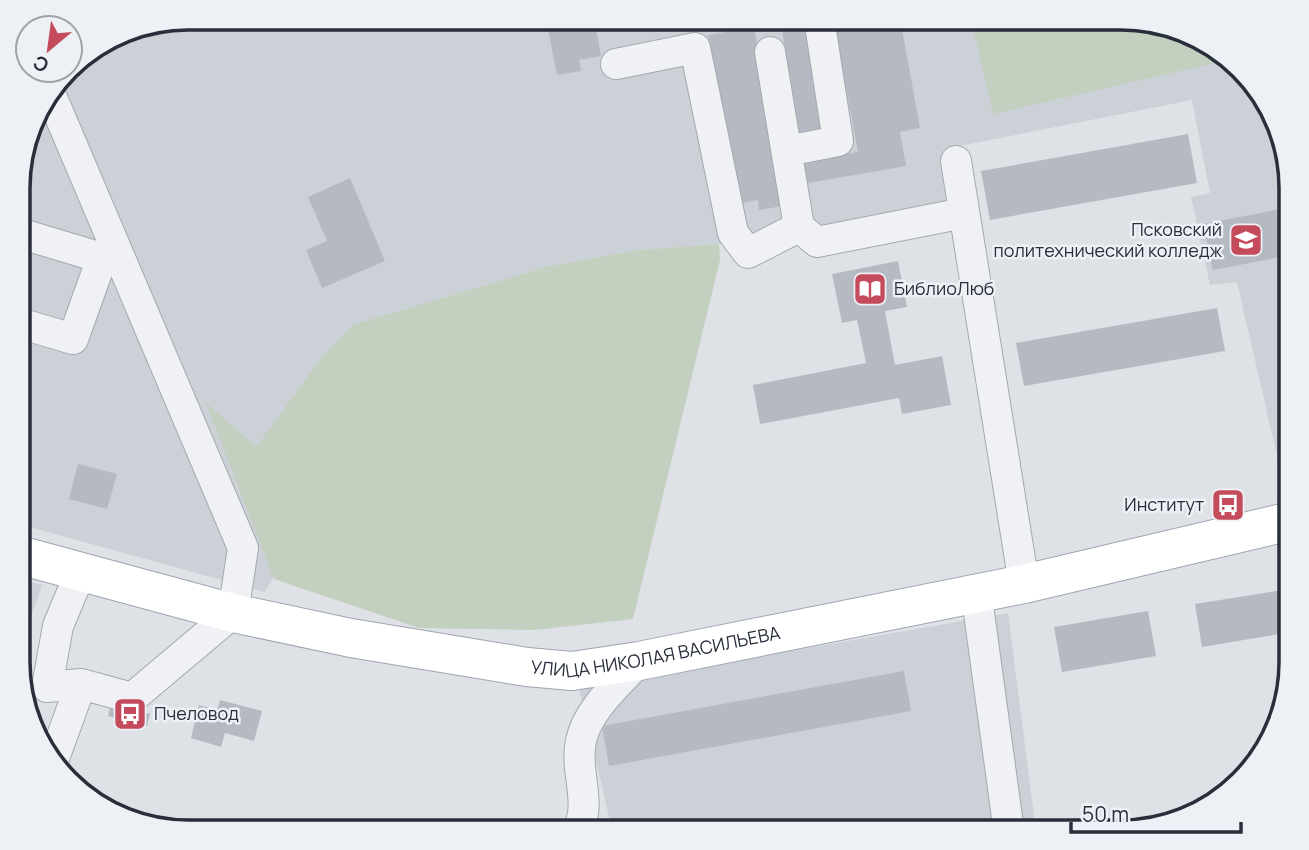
<svg xmlns="http://www.w3.org/2000/svg" width="1309" height="850" viewBox="0 0 1309 850" font-family="Manrope,sans-serif">
<style>
.built{fill:#ccd0d7}
.green{fill:#c3cfbf}
.building{fill:#b5bac2}
.lines{fill:none;stroke-linecap:round;stroke-linejoin:round}
.minor-casing{stroke:#a4a8af;stroke-width:32}
.major-casing{stroke:#9ea5b1;stroke-width:40}
.minor{stroke:#f0f1f5;stroke-width:30}
.major{stroke:#fff;stroke-width:38}
.labels{text-anchor:middle;stroke-width:5;stroke-linejoin:round;paint-order:stroke}
.poi-label{font-size:18px;fill:#282f3b;stroke:#edf0f4;text-anchor:end}
.street-label{font-size:18px;fill:#282f3b;stroke:#edf0f4}
.rim{fill:none;stroke:#282f3b;stroke-width:3.5}
</style>
<rect width="100%" height="100%" fill="#dee1e6"/>
<!-- built -->
<path class="built" d="M188,18H1122L1216,46L1269,103L1291,177V489L1285,490L1237,282L1210,285L1191,197L1210,193L1192,100L944,149L957,210L719,244L639,250L549,266L423,304L265,592L19,524V166L35,112L75,60L123,30Z
M19,579L42,585L19,651Z
M1008,613L1036,832H609L610,821L579,688Z"/>
<!-- green -->
<path class="green" d="M971,18H1122L1216,46L1228,60L993,114Z
M719,244L720,260L633,619L534,630L419,628L274,579L206,403L256,447L324,355L353,325L549,266L639,250Z"/>
<!-- building -->
<path class="building" d="M546,18H570L572,26L595,21V18L649,19L596,28L601,56L579,60L581,71L557,75Z
M780,18H805L825,134L800,138Z
M833,18H900L920,128L900,132L906,166L797,185L793,164L858,152Z
M754,27L783,206L759,210L758,200L736,204L708,35Z
M1188,134L1197,183L990,220L981,171Z
M350,178L385,261L322,288L306,250L327,241L308,197Z
M1291,207V255L1213,270L1203,224Z
M898,261L907,307L885,311L895,365L942,356L951,405L902,414L899,398L760,424L753,385L866,363L857,320L842,323L832,274Z
M1217,308L1225,351L1024,386L1016,343Z
M78,464L117,474L107,509L69,499Z
M1283,590L1291,632L1202,647L1195,604Z
M1148,611L1156,656L1062,672L1054,627Z
M904,671L911,711L609,766L602,726Z
M220,700L262,711L254,741L225,733L221,747L191,738L199,705L217,710Z
M111,704L150,714L147,726L108,716Z"/>
<g class="lines">
<defs>
<path id="minor" d="M770,52L799,227L817,242L964,213
M616,64L695,48L733,233L748,253L799,227
M50,93L243,548L233,613L132,698L81,684L47,687L58,626L81,571
M787,151L838,141L819,18
M956,161L1024,584
M19,233L102,258L73,339L19,323
M976,591L1009,832
M53,761L81,684
M577,832C593,803 574,771 581,741C587,710 619,683 639,661"/>
<g id="major">
<path id="s1" d="M19,555L233,613L351,638L527,667L572,671L639,661L1024,584L1291,521"/>
</g>
</defs>
<!-- minor casing -->
<use href="#minor" class="minor-casing"/>
<!-- major casing -->
<use href="#major" class="major-casing"/>
<!-- minor -->
<use href="#minor" class="minor"/>
<!-- major -->
<use href="#major" class="major"/>
</g>
<!-- icons -->
<defs>
<symbol id="university-square" viewBox="-11 -11 22 22"><rect x="-9" y="-9" width="18" height="18" rx="4" fill="#c34b5b" stroke="#edf0f4"/><path d="M0-5L7-2L0 1L-7-2ZM-4 1L0 2.5L4 1V4Q0 6-4 4Z" fill="#fff"/></symbol>
<symbol id="library-square" viewBox="-11 -11 22 22"><rect x="-9" y="-9" width="18" height="18" rx="4" fill="#c34b5b" stroke="#edf0f4"/><path d="M-6-4Q-3-5.5-.7-3.5V5Q-3 3-6 4ZM6-4Q3-5.5 .7-3.5V5Q3 3 6 4Z" fill="#fff"/></symbol>
<symbol id="bus-square" viewBox="-11 -11 22 22"><rect x="-9" y="-9" width="18" height="18" rx="4" fill="#c34b5b" stroke="#edf0f4"/><path d="M-5-6H5V4H4V6H2V4H-2V6H-4V4H-5ZM-3.5-4V0h7V-4ZM-3.5 1.2v1.5H-2V1.2ZM2 1.2v1.5H3.5V1.2Z" fill="#fff"/></symbol>
</defs>
<g fill-rule="evenodd">
<use href="#university-square" x="1227" y="221" width="38" height="38"/>
<use href="#library-square" x="851" y="270" width="38" height="38"/>
<use href="#bus-square" x="1209" y="486" width="38" height="38"/>
<use href="#bus-square" x="111" y="695" width="38" height="38"/>
</g>
<g class="labels">
<!-- poi labels -->
<g class="poi-label">
<text x="1222" y="236">Псковский<tspan x="1222" dy="21">политехнический колледж</tspan></text>
<text x="894" y="295" text-anchor="start">БиблиоЛюб</text>
<text x="1204" y="511">Институт</text>
<text x="154" y="720" text-anchor="start">Пчеловод</text>
</g>
<!-- street labels -->
<g class="street-label">
<text dy="6" stroke="none"><textPath href="#s1" startOffset="651">УЛИЦА НИКОЛАЯ ВАСИЛЬЕВА</textPath></text>
</g>
</g>
<!-- crop -->
<path d="M0 0H1309V850H0ZM188 30H1121A158 158 0 0 1 1279 188V662A158 158 0 0 1 1121 820H188A158 158 0 0 1 30 662V188A158 158 0 0 1 188 30Z" fill="#edf0f4" fill-rule="evenodd"/>
<path class="rim" d="M188 30H1121A158 158 0 0 1 1279 188V662A158 158 0 0 1 1121 820H188A158 158 0 0 1 30 662V188A158 158 0 0 1 188 30Z"/>
<!-- north arrow -->
<g transform="translate(49 49) rotate(209)"><circle r="33" fill="#edf0f4" stroke="#9ea3aa" stroke-width="2"/>
<path d="M0-5L12 26L0 18L-12 26Z" fill="#c34b5b"/>
<text y="-10" font-size="19" font-weight="bold" text-anchor="middle" fill="#282f3b">С</text>
</g>
<!-- scale -->
<path d="M1071 822v10h170v-10" fill="none" stroke="#282f3b" stroke-width="3.5"/>
<text x="1082" y="822" font-size="21" fill="#282f3b" stroke="#edf0f4" stroke-width="5" paint-order="stroke">50 m</text>
</svg>
